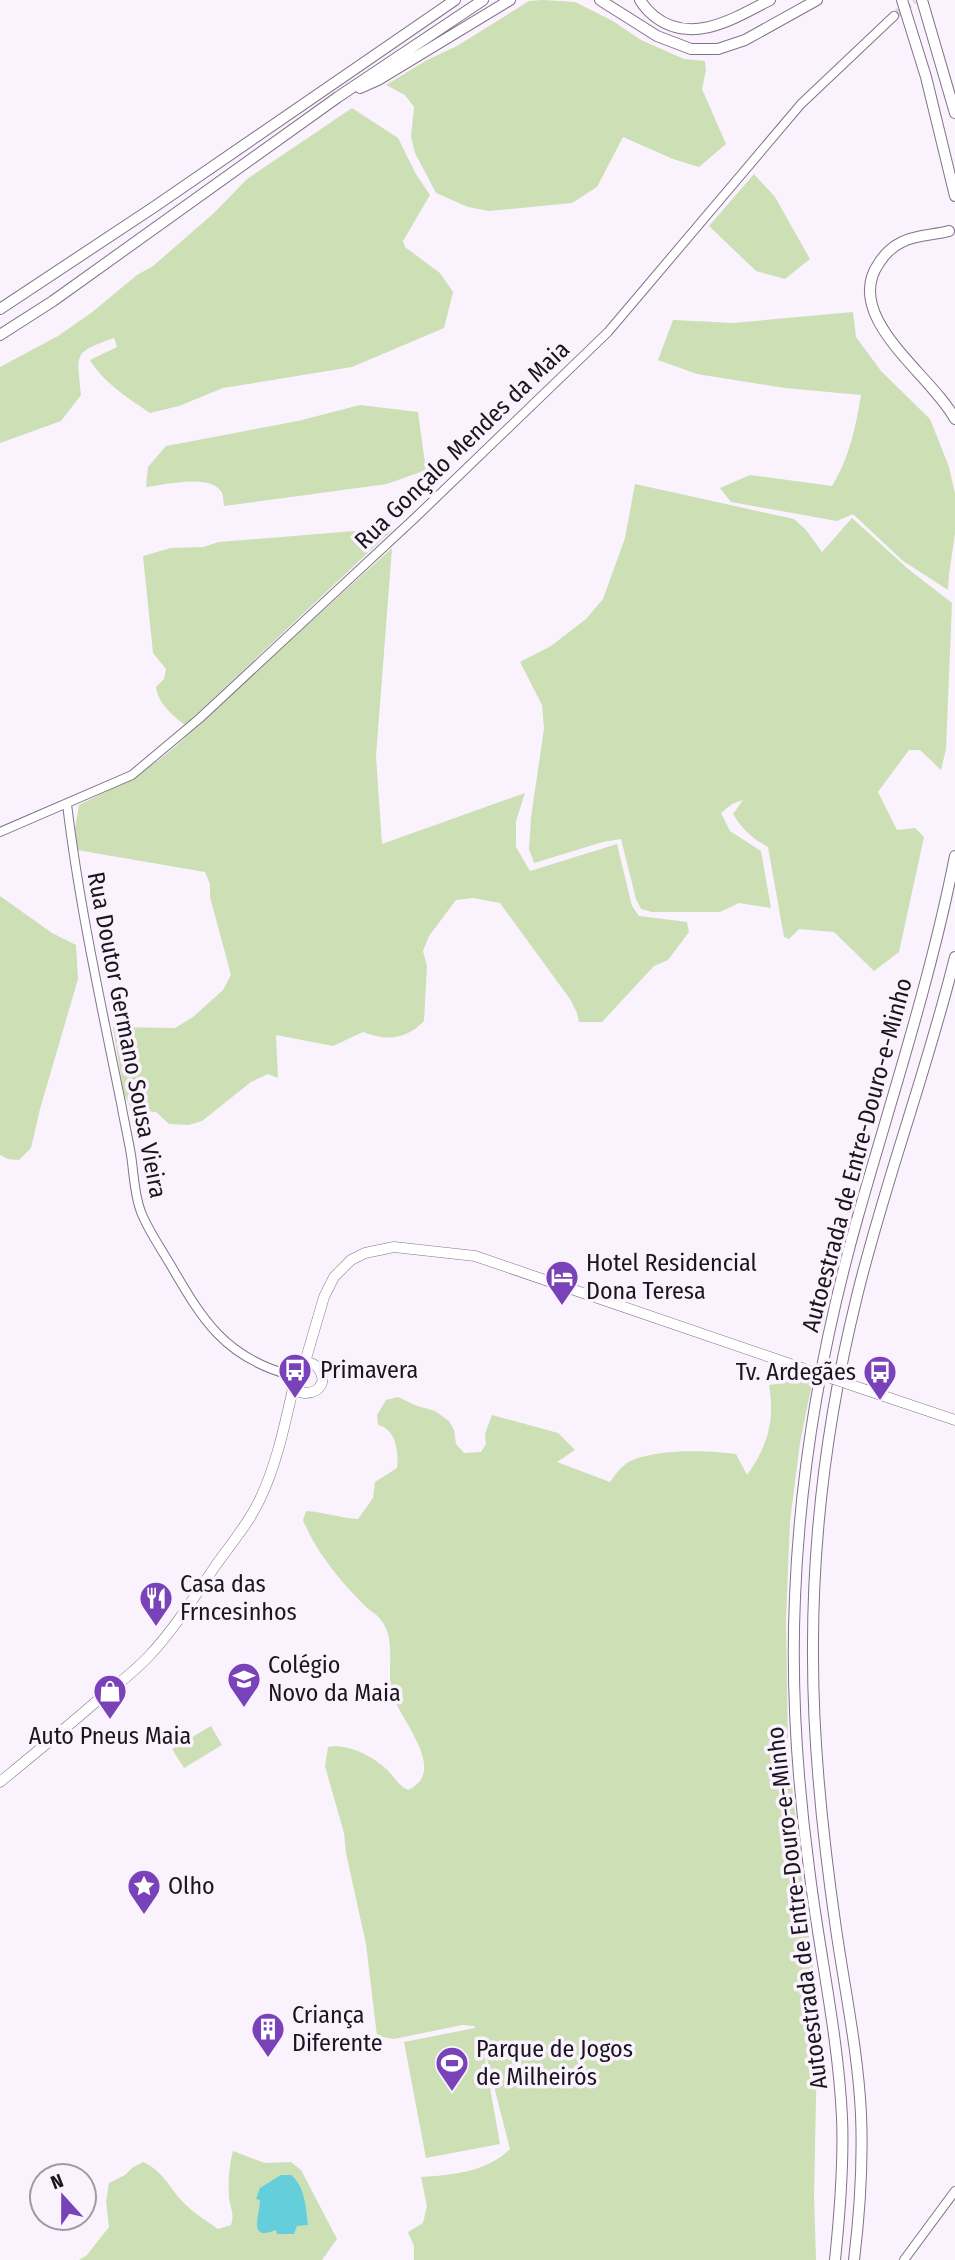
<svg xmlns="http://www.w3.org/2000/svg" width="955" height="2260" viewBox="0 0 955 2260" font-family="'Fira Sans Condensed',sans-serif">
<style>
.green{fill:#ccdfb5}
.water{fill:#65cedb}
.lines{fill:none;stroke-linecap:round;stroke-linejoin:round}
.minor-tunnel{stroke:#d9d2dd;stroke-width:8;stroke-dasharray:8 4;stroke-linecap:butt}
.minor-casing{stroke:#82738b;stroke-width:10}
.major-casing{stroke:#82738b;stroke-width:11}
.highway-casing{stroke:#82738b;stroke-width:12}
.minor{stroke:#fff;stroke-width:8}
.major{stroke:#fff;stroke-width:10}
.highway{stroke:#fff;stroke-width:10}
.major-bridge-casing{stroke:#82738b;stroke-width:11;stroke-linecap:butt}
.major-bridge{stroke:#fff;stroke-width:10}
.labels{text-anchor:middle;stroke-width:7;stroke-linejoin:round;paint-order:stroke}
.street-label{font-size:24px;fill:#1b151f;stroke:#faf3fe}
.poi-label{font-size:24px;fill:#1b151f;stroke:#faf3fe;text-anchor:start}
</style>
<rect width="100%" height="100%" fill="#faf3fe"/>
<!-- green -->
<path class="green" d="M543,0L575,2L613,21L641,40L684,59L705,61L706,70L702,89L726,144L699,167L673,159L623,137L597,187L572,203L489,211L468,207L436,193L415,153L411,137L414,107L405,95L386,85L427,60L457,46L529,1Z
M352,108L398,138L416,174L430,195L403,241L405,247L440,273L453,292L444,328L352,367L223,388L179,406L150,413C128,398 104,383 90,360L117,347L114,338C72,353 77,353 81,395L61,421L0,443V367L58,336L91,313L137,275L153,266L214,213L247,179Z
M754,174L775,197L810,259L785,279L756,271L709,226Z
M853,312L856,337L881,371L930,419L949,467L955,494V533L949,575L948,590L903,561L853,514L837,521L731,502L720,488L750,475L832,486C849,459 856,426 861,395L785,388L697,374L658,360L673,320L733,323Z
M360,405L418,412L426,470L387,484L224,506C223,501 224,494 220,490C207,474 164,485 146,487L148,467L166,446L298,421Z
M635,484L794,519L806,530L822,552L852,518L907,568L952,603L946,749L941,770L920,750H909L878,792L897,830L915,828L924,837L899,952L874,971L834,932L799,929L789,939L784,937L768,847C753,839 742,829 733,814L743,800L732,804L721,813L730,831L761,851L771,908L739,903L720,912H652L641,909L636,899L621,839L603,842L534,863L529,849L531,817L544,729L542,705L520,662L551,646L586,619L603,599L625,538Z
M354,531H391L185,725C172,715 158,703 156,687L164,679L166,669L153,653L143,556L171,548L203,547L219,542Z
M392,548L376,756L382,844L525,793L516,821V847L530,871L617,844L632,906L639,916L687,922L689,932L668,960L654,966L602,1022H579L577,1013L570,999L500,903L473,898L456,900L429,936L423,951L427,966L424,1021C406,1040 386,1041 363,1032L333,1046L276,1035L278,1078L268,1074L251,1082L202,1121L189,1125L169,1124L156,1112L132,1110L124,1094L113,1027L175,1028L193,1017L223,990L231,975L210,897V884L205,872L77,850L75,829L79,805C127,781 161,765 198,724Z
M0,896L52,933L76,945L78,979L40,1109L31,1148L19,1160L8,1159L0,1155Z
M789,1375L812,1383L800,1443L790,1521L786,1619L788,1749L804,1898L817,1997L806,2035L817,2051L814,2196L816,2260H414V2246L408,2232L423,2223L427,2206L421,2177C452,2175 487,2172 510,2149L481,2036L500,2144L426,2158L404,2042L475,2028L474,2026L462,2025L394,2039L377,2036L366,1944L346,1853L344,1833L325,1766L328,1747C345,1743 371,1755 384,1767C393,1774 397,1785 408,1790C450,1771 398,1718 392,1693C386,1670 397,1640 381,1620C377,1614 370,1611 365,1606C341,1582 316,1552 303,1520L306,1511C324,1512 340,1518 358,1519L373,1498L375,1482L397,1468C399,1452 396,1429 378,1425L377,1415L386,1400L398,1397L417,1406L435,1411L449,1421L454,1430L456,1444L464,1453L481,1452L486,1444L485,1434L492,1415L558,1433L575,1450L557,1462L610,1482C616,1474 622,1464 633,1460C658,1449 709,1450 736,1454L747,1475C768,1446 775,1420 769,1385L782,1383Z
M211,1726L222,1745L184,1768L172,1749Z
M233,2151L265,2163L291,2162L301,2170L337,2239L322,2260H79L87,2255L109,2227L106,2202L109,2183L125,2175L132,2168L143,2162C164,2171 170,2190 186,2205C195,2214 207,2221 218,2229L231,2225C235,2213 230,2208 229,2197C228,2182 229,2165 233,2151Z"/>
<!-- water -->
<path class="water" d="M281,2175H291C305,2186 306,2208 308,2225L297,2226L294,2234H277L276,2230C247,2242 260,2215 260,2200L256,2199L260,2188Z"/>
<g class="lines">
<!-- minor-tunnel -->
<path class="minor-tunnel" d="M894,16L914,0"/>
<defs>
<path id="minor" d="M67,804C79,904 101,1004 121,1103C124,1120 128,1137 131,1155C134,1174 134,1194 141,1212C148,1230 160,1247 170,1264C202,1319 224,1357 290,1375
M0,832L132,775L200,718L417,516L608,332L801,104L894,16
M904,2260L955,2191"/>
<path id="major" d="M305,1362L324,1297L334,1277L351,1260L365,1253L394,1247L475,1256L793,1365
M866,1390L955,1420
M0,1782C33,1755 66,1728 98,1700C116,1686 134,1672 150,1655C175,1628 195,1596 216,1565C231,1544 249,1523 260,1499C276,1466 284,1428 292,1393C294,1385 288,1380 291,1373C296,1360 314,1359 320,1371C330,1389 306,1400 293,1388"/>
<path id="highway" d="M600,0L657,36L691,49H718L745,40L817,0
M640,0C644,7 648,11 654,16C691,46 735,18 770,0
M902,0L926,77L955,196
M922,0L955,113
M360,88L378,80L510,0
M949,231C935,235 915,235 902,242C893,246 884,255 879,263C841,317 932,375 955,419
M0,309L154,207L455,0
M0,335L53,301L338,97L483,0
M835,2260C840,2212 844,2165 842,2117C838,2034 819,1951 809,1868C797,1778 791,1687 795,1597C800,1468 823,1340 858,1216C892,1096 931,978 955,856
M854,2260C860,2211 863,2163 861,2114C858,2052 845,1991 836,1929C823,1839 813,1749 813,1658C812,1536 828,1414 857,1296C885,1181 927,1071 955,957"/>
</defs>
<!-- minor casing -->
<use href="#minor" class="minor-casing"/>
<!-- major casing -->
<use href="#major" class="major-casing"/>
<!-- highway casing -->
<use href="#highway" class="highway-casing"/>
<!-- minor -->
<use href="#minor" class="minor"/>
<!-- major -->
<use href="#major" class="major"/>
<!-- highway -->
<use href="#highway" class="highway"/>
<defs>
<path id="major-bridge" d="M793,1365L866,1390"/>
</defs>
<!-- major-bridge casing -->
<use href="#major-bridge" class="major-bridge-casing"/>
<!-- major-bridge -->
<use href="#major-bridge" class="major-bridge"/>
</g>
<!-- icons -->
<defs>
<symbol id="hotel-pin" viewBox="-11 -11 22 30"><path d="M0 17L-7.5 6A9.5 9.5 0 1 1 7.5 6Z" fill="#7a42b8" stroke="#faf3fe"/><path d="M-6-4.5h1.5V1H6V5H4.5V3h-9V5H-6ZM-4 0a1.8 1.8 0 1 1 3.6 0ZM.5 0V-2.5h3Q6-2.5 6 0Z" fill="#fff"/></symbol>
<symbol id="bus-pin" viewBox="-11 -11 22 30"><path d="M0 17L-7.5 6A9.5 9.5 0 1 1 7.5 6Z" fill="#7a42b8" stroke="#faf3fe"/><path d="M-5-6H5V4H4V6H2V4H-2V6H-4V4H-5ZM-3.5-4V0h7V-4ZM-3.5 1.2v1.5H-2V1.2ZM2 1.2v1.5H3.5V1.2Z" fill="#fff"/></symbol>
<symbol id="restaurant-pin" viewBox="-11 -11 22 30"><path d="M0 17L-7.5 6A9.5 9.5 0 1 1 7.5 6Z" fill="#7a42b8" stroke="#faf3fe"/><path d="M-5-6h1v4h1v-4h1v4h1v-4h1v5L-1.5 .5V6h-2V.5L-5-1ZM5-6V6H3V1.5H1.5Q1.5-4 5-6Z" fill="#fff"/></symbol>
<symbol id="school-pin" viewBox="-11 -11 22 30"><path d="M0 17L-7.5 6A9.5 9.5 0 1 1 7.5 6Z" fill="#7a42b8" stroke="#faf3fe"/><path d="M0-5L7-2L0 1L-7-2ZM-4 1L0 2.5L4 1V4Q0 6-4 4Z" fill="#fff"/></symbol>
<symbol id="shop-pin" viewBox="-11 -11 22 30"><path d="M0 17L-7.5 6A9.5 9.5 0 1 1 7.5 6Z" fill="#7a42b8" stroke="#faf3fe"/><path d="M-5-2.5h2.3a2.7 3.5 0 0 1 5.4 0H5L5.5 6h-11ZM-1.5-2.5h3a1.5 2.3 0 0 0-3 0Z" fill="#fff"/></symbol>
<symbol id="sight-pin" viewBox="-11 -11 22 30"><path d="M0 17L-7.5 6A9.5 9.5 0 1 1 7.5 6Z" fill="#7a42b8" stroke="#faf3fe"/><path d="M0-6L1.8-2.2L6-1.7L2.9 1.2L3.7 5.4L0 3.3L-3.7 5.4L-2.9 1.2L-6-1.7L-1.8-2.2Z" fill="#fff"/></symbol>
<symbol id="building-pin" viewBox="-11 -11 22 30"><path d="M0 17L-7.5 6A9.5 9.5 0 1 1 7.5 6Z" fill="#7a42b8" stroke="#faf3fe"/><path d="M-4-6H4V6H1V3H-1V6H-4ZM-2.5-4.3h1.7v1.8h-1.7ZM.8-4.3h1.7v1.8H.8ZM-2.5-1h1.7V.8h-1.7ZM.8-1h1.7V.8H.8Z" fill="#fff"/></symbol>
<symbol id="stadium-pin" viewBox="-11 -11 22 30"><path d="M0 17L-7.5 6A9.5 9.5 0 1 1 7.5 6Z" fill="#7a42b8" stroke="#faf3fe"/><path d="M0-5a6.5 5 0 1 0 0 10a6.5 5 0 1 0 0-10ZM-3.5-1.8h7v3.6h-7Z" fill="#fff"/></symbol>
</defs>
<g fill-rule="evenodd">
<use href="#hotel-pin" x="543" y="1258" width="38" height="52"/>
<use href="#bus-pin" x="276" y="1351" width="38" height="52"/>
<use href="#bus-pin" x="861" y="1353" width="38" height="52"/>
<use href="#restaurant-pin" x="137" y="1579" width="38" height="52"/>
<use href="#school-pin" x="225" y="1660" width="38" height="52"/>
<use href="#shop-pin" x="91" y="1672" width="38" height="52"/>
<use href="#sight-pin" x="125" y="1867" width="38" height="52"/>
<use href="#building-pin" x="249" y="2010" width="38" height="52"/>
<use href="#stadium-pin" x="433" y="2044" width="38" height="52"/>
</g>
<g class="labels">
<!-- street labels -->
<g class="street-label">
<text transform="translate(462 445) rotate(-44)" y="8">Rua Gonçalo Mendes da Maia</text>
<text transform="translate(127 1035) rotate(79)" y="8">Rua Doutor Germano Sousa Vieira</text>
<text transform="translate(857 1155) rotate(-75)" y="8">Autoestrada de Entre-Douro-e-Minho</text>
<text transform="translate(797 1908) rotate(-97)" y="8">Autoestrada de Entre-Douro-e-Minho</text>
</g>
<!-- poi labels -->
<g class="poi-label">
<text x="586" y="1271">Hotel Residencial<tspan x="586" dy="28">Dona Teresa</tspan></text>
<text x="320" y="1378">Primavera</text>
<text x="856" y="1380" text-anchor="end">Tv. Ardegães</text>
<text x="180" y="1592">Casa das<tspan x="180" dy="28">Frncesinhos</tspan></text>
<text x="268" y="1673">Colégio<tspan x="268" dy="28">Novo da Maia</tspan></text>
<text x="110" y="1744" text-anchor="middle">Auto Pneus Maia</text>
<text x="168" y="1894">Olho</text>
<text x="292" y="2023">Criança<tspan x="292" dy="28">Diferente</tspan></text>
<text x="476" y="2057">Parque de Jogos<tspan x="476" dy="28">de Milheirós</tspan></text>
</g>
</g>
<!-- north arrow -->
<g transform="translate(63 2197) rotate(339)"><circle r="33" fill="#faf3fe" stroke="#a19aa5" stroke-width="2"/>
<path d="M0-5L12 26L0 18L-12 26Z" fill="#7a42b8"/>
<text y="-10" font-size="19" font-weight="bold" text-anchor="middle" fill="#1b151f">N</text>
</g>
</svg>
